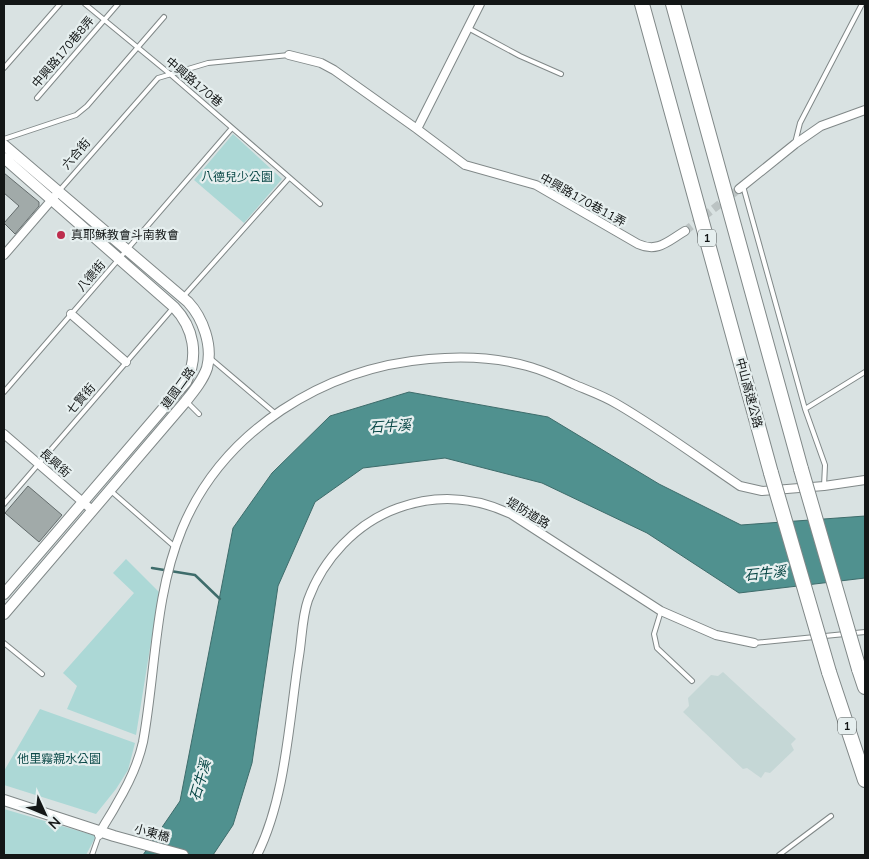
<svg xmlns="http://www.w3.org/2000/svg" width="869" height="859" viewBox="0 0 869 859" font-family="'Nunito Sans','Noto Sans TC',sans-serif">
<style>
.built{fill:#c5d7d6}
.green{fill:#acd8d6}
.water{fill:#50918f;stroke:#3e6c6b}
.lines{fill:none;stroke-linecap:round;stroke-linejoin:round}
.stream{stroke:#3e6c6b;stroke-width:2.5}
.building{fill:#a1aaa9;stroke:#646c6c}
.street-tunnel{stroke:#bbc3c3;stroke-width:8;stroke-dasharray:8 4;stroke-linecap:butt}
.lane-casing{stroke:#808888;stroke-width:6}
.street-casing{stroke:#808888;stroke-width:10}
.secondary-casing{stroke:#808888;stroke-width:12}
.highway-casing{stroke:#808888;stroke-width:16}
.lane{stroke:#fff;stroke-width:4}
.street{stroke:#fff;stroke-width:8}
.secondary{stroke:#fff;stroke-width:10}
.highway{stroke:#fff;stroke-width:14}
.highway-bridge-casing{stroke:#808888;stroke-width:16;stroke-linecap:butt}
.highway-bridge{stroke:#fff;stroke-width:14}
.poi-dot{fill:#bd2d4d;stroke:#e6efef;stroke-width:2}
.labels{text-anchor:middle;stroke-width:4.5;stroke-linejoin:round;paint-order:stroke}
.shield{fill:#e6efef;stroke:#525757;stroke-width:1}
.shield-label{font-size:11px;font-weight:bold;fill:#131616}
.street-label{font-size:12px;fill:#131616;stroke:#e6efef}
.park-label{font-size:12px;fill:#0b4948;stroke:#e6efef}
.poi-label{font-size:12px;fill:#131616;stroke:#e6efef;text-anchor:start}
.water-label{font-size:14px;font-style:italic;fill:#0a4847;stroke:#e6efef}
</style>
<rect width="100%" height="100%" fill="#d9e2e2"/>
<!-- built -->
<path class="built" d="M723,672L796,739L791,744L794,750L770,773L765,772L761,778L747,768L743,769L683,712L689,706L688,698L711,675L718,676Z"/>
<!-- green -->
<path class="green" d="M233,134L282,179L244,223L194,180Z
M126,559L159,592L136,735L67,709L77,686L63,673L134,593L113,573Z
M40,709L135,743L128,770L116,789L96,814L4,785V771Z
M4,809L96,836L86,855H4Z"/>
<!-- water -->
<path class="water" d="M409,392L548,417L659,484L741,525L865,516V578L739,593L647,533L542,483L445,458L363,468L315,502L278,586L252,763L233,825L213,855H143L180,801L233,528L272,473L330,416Z"/>
<g class="lines">
<!-- stream -->
<path class="stream" d="M152,568L195,575L220,599"/>
</g>
<!-- building -->
<path class="building" d="M4,173L39,202V206L15,234L4,223L19,206L4,193Z
M28,486L62,515L39,542L5,513Z"/>
<g class="lines">
<!-- street-tunnel -->
<path class="street-tunnel" d="M685,231L739,189"/>
<defs>
<path id="lane" d="M85,4L170,74L320,204
M468,28L520,56L561,74
M4,68L60,4
M37,98L118,4
M4,139L76,115L87,106L164,17
M795,143L800,123L862,4
M743,186L805,409
M59,191L158,78L208,63L289,55
M183,297L289,178
M210,358L276,414
M4,392L232,128
M186,401L199,414
M824,486L825,465L805,409L865,372
M111,491L175,547
M4,504L173,308
M661,611L654,634L657,648L692,681
M4,643L42,674
M754,643L865,632
M92,855L99,835
M779,855L831,816"/>
<path id="street" d="M289,55L321,63L334,70L417,129L465,165L536,185L638,244C658,253 668,241 685,231
M417,129L480,4
M739,189L795,144L821,126L865,110
M4,255L55,196
M71,314L126,362
M4,434L92,510
M99,835C103,825 111,815 116,805C128,785 138,765 143,742C156,671 154,597 182,529C223,430 324,368 429,359C461,356 495,357 527,366C542,370 558,377 573,384C587,390 604,396 617,404C660,429 700,459 740,486L762,491L824,486L865,480
M257,855C286,797 289,720 299,656C302,638 302,617 308,600C323,559 356,523 398,508C436,494 475,497 511,514L661,611L716,635L754,643"/>
<path id="secondary" d="M4,145L188,302C203,318 213,346 207,368C203,380 194,391 186,401L4,614
M4,158L174,307C194,328 199,356 186,382L4,594
M4,800L114,836L183,855"/>
<path id="highway" d="M642,4L771,473
M673,4L801,469
M859,669L865,687
M829,672L865,780"/>
</defs>
<!-- lane casing -->
<use href="#lane" class="lane-casing"/>
<!-- street casing -->
<use href="#street" class="street-casing"/>
<!-- secondary casing -->
<use href="#secondary" class="secondary-casing"/>
<!-- highway casing -->
<use href="#highway" class="highway-casing"/>
<!-- lane -->
<use href="#lane" class="lane"/>
<!-- street -->
<use href="#street" class="street"/>
<!-- secondary -->
<use href="#secondary" class="secondary"/>
<!-- highway -->
<use href="#highway" class="highway"/>
<defs>
<path id="highway-bridge" d="M801,469L859,669
M771,473L829,672"/>
</defs>
<!-- highway-bridge casing -->
<use href="#highway-bridge" class="highway-bridge-casing"/>
<!-- highway-bridge -->
<use href="#highway-bridge" class="highway-bridge"/>
</g>
<!-- markers -->
<circle class="poi-dot" cx="61" cy="235" r="5"/>
<g class="labels">
<!-- shield labels -->
<g class="shield">
<rect x="698" y="229.5" width="18" height="17" rx="4"/>
<rect x="838" y="717.5" width="18" height="17" rx="4"/>
</g>
<g class="shield-label">
<text x="707" y="242">1</text>
<text x="847" y="730">1</text>
</g>
<!-- street labels -->
<g class="street-label">
<text transform="translate(63 52) rotate(-50)" y="4">中興路170巷8弄</text>
<text transform="translate(194 82) rotate(40)" y="4">中興路170巷</text>
<text transform="translate(76 154) rotate(-49)" y="4">六合街</text>
<text transform="translate(583 200) rotate(29)" y="4">中興路170巷11弄</text>
<text transform="translate(91 276) rotate(-49)" y="4">八德街</text>
<text transform="translate(178 388) rotate(-54)" y="4">建國二路</text>
<text transform="translate(749 393) rotate(75)" y="4">中山高速公路</text>
<text transform="translate(81 399) rotate(-49)" y="4">七賢街</text>
<text transform="translate(55 463) rotate(41)" y="4">長興街</text>
<text transform="translate(528 513) rotate(31)" y="4">堤防道路</text>
<text transform="translate(152 833) rotate(16)" y="4">小東橋</text>
</g>
<!-- park labels -->
<g class="park-label">
<text x="237" y="181">八德兒少公園</text>
<text x="59" y="763">他里霧親水公園</text>
</g>
<!-- poi labels -->
<g class="poi-label">
<text x="71" y="239">真耶穌教會斗南教會</text>
</g>
<!-- water labels -->
<g class="water-label">
<text transform="translate(390 426) rotate(-4)" y="5">石牛溪</text>
<text transform="translate(765 573) rotate(-6)" y="5">石牛溪</text>
<text transform="translate(200 780) rotate(-74)" y="5">石牛溪</text>
</g>
</g>
<!-- border -->
<rect width="869" height="859" fill="none" stroke="#131616" stroke-width="10"/>
<!-- north arrow -->
<g transform="translate(45 814) rotate(134)" stroke="#e6efef" stroke-width="4" paint-order="stroke">
<path d="M0-4L9 19L0 12L-9 19Z" fill="#131616"/>
<text y="-8" font-size="14" font-weight="bold" text-anchor="middle" fill="#131616">N</text>
</g>
</svg>
